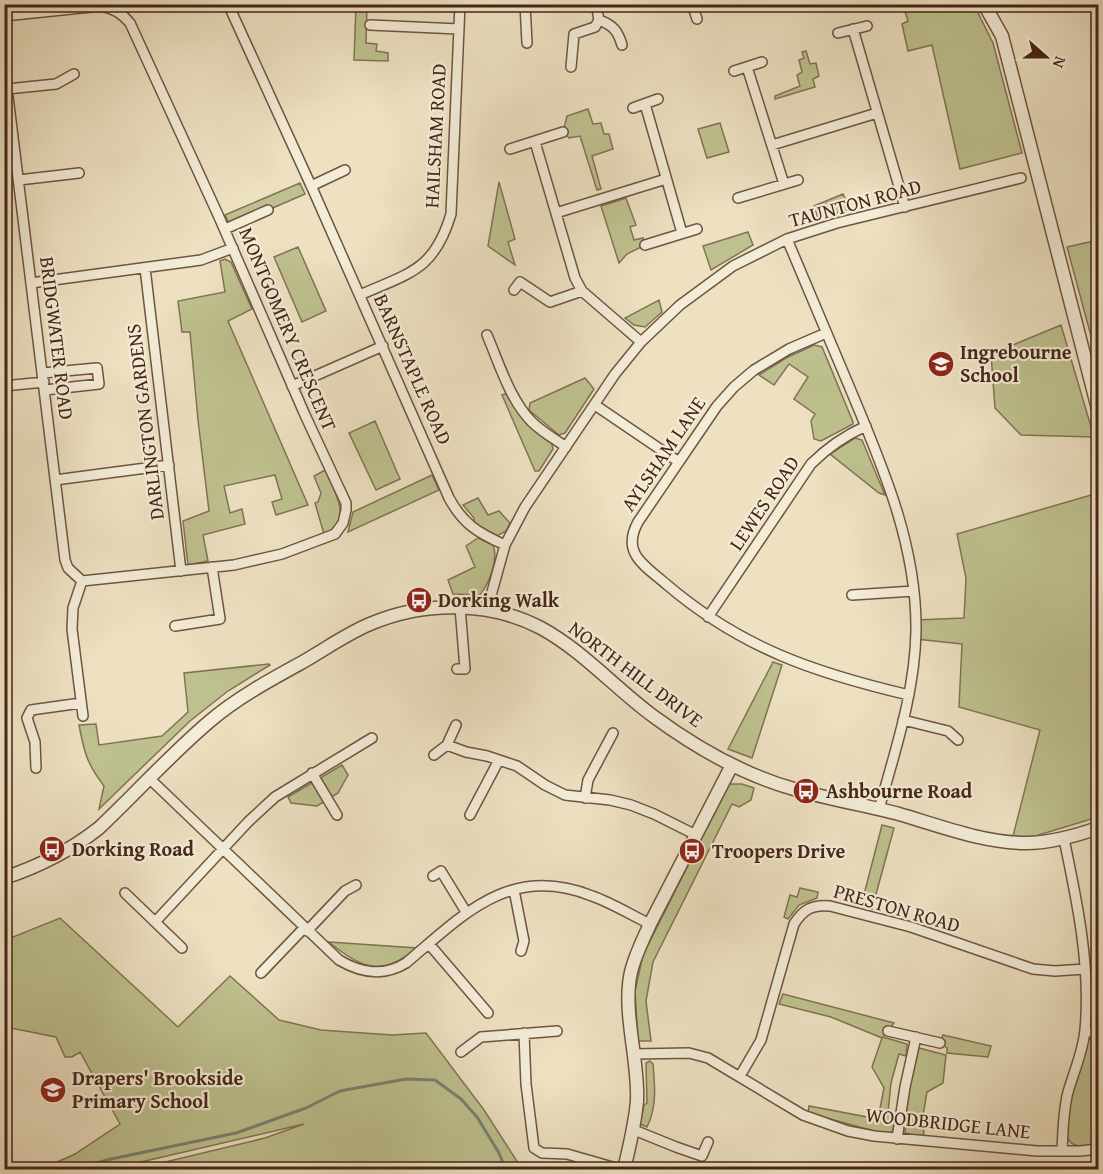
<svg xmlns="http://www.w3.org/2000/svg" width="1103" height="1174" viewBox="0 0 1103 1174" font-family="'Gentium Book Plus',serif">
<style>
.green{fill:#bec18f;stroke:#827353;stroke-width:1.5}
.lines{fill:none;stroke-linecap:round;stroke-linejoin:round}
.stream{stroke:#788173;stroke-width:3}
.minor-casing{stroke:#705442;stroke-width:12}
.tertiary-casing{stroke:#705442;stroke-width:15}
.minor{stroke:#f3ecd7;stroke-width:9}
.tertiary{stroke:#f3ecd7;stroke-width:12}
.labels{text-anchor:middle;stroke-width:4.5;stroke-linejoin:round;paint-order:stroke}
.street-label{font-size:20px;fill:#462517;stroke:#f3ecd7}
.poi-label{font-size:20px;font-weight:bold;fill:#462517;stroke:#f3ecd7;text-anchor:start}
</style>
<rect width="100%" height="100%" fill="#ede1c2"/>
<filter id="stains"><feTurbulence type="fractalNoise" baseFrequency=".00333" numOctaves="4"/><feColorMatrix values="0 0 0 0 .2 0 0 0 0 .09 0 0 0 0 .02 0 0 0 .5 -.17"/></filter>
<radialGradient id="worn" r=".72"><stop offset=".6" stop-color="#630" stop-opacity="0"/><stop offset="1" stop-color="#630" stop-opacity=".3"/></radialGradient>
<!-- green -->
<path class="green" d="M356,5H377V7H367L366,43L377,44L376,51L388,53V61L354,60Z
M903,5H974L993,43L1022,153L960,169L932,45L908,51L902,24L908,21Z
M806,51L810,64L816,63L819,76L813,79L815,87L775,99V96L800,86L797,75L802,72L799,60L804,58L802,52Z
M588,109L593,124L601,123L604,134H609L613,149L592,156L601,189L597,190L580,136L569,138L563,132L567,116Z
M720,123L729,152L707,158L698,129Z
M499,182L515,239L508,242L515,265L488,246Z
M300,183L305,194L268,210L229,223L225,215Z
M843,194L850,209L818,219L814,206Z
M626,198L636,225L630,227L634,240L643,238L645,245L627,254L619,263L601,206Z
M748,232L753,245L711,270L703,246Z
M1098,240V362L1067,247Z
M298,247L326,311L302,322L274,257Z
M225,259L231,262L252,309L228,321L308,505L276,515L272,502L282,499L275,475L224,486L230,513L242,509L245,524L203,535L208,561L188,565L183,521L209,511L198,420L190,332H182L178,301L225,292L220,261Z
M659,300L662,312L645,327L634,325L625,318Z
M1061,325L1094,437L1021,435L995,408L991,354Z
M814,345L822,347L853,422V424L821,441L814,439L811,421L815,414L794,399L808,377L789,364L774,385L759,375L786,358Z
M585,378L594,389L565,433L559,435L529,410L530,403Z
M508,393C520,414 531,430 552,444L553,449L539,471H535L502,395Z
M375,421L400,479L376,490L349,433Z
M855,438L862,440L885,495L879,493L830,454Z
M325,470C335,492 354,521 324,534L315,503L318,502L321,493L314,476Z
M432,475L439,490L348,532L353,512Z
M1098,493V817L1029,838L1013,836L1040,730L959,707L962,644L916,639V620L964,618L966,578L957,534Z
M478,498L488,515L499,511L510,523L506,531L497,536L474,523V518L463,505Z
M478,538L493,545C499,560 489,583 480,595L453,594L448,580L475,567L466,546Z
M773,662L782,665L752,758L728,749Z
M269,664L270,665L228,691L190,721L99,809L104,786C87,764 84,752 79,725L96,724L99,745L162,736L188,712L184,673Z
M342,765L348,775L338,793L317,806L291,803L288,797Z
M729,784H742L754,788L751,800L739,807L732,804L653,962L646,1001L651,1041H638L635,991L643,955Z
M882,825L894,828L872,909L861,906Z
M800,888L818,892L817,898L799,905L788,919L784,917L790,895L797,897Z
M60,918L178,1027L230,976L279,1020L321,1030L392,1035L426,1033L484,1110L522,1169H136L265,1138L304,1124L111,1169H42L75,1154L120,1124L80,1052L72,1057H65L56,1037L5,1027V943L8,939Z
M329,942L416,948C383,978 360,968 329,942Z
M783,994L894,1023L883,1037L907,1044L906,1056L899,1054L891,1083L888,1113L896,1115L893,1132L885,1134L808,1113L809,1106L878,1119L884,1088L872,1067L882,1038L831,1017L779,1004Z
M943,1035L991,1046L988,1057L947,1053V1048L940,1043Z
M1089,1038L1098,1039V1145C1087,1146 1071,1150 1067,1136L1070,1100Z
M919,1048L946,1055L943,1083L927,1092L921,1127L924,1131L923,1137L909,1136L905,1132L908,1088Z
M650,1061L653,1064C655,1086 657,1107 647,1127L640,1124L644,1105L647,1103L646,1063Z"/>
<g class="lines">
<!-- stream -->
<path class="stream" d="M70,1170L111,1159L236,1133L306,1108L340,1091L406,1079L435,1080L461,1099L477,1117L499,1153L506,1170"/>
<defs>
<path id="minor" d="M228,4L313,190L449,498C463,524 478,533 505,545
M525,4L527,43
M692,4L697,19
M4,16L101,6C113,8 122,13 130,23L219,217L305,415L346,503V510L343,523L335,534L282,554L234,565L82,581
M599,20C613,25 618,31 622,45
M370,25L459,29
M853,29L905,207
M838,33L867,26
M4,64L65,560L68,568L82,581L73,608L72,629L83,716
M571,67L574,34L595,27L599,20L596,4
M747,67L784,184
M734,71L762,62
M7,89L56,84L74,74
M645,104L682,233
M633,108L658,99
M535,142L575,278L582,291L641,342
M772,145L877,113
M510,149L563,132
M19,180L79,173
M311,186L345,170
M738,198L798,180
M556,213L666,179
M225,229L268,210
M787,239C808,288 828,337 849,386C882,465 917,544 916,631C915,692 895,751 879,809
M645,245L697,229
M145,268L181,571
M31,283L201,260L233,248
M514,290L520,282L550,302L582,291
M360,295C409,273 434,271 451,214L460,4
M826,333L789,349L754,370L734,387L717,406L638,522C621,553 644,565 666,584C741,648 815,673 909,695
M487,335C499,363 510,400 532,422C542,432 555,439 566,447
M43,373L97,368L99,384L45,390
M4,386L44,382
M292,386L383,346
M595,405L679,462
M55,480L169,465
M852,595L914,591
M487,610L505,545L525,507L615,374L641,342L680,305L733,266L787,239L837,223L1021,178
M708,617L811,464C828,447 844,436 866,426
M175,626L220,619L212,567
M457,669H465L460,607
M903,720L948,731L958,740
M447,745L466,752L487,756L517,766L545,785L565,795L610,800L631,805L654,814L696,835
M434,755L447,745L456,725
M36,768L35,742L27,718L31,710L81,703
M312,773L337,815
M150,779L339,960C361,973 383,977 406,963C463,915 510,863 592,896C612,903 631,915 650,924
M585,798L588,780L613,733
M470,815L499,760
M433,876L441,871L466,912
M514,890L524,941L521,951
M125,893L182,948
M155,922L248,822L275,797L372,738
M307,931L345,891L356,885
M429,944L488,1013
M261,973L304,928
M888,1031L940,1043
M1085,1031L1098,1033
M524,1033L526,1084L534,1148L542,1153L567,1154L623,1170
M461,1052L481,1037L557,1031
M634,1054L689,1053L708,1058L803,1115L848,1131L874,1136L1037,1151H1080L1098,1149
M740,1076L761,1040L794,924C803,910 812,904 830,906L911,927L1033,969L1055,971L1085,969
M634,1130L676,1147L702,1156L708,1142
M897,1139L905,1087L916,1037
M1062,1151C1063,1132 1063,1111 1068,1092C1074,1071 1083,1052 1085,1030C1091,967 1077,901 1064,839"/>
<path id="tertiary" d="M984,4L1002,36L1098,409
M4,878C40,866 70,851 99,828C136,793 171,754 210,721C237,698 270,680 301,663C324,650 346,634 370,624C424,601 490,601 541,628C583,651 615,688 653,716C695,747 744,775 794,789C828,799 864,805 899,814C940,826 984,843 1026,843C1051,843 1075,836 1098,828
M624,1170C629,1147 635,1125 637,1101C639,1060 622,1011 631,972C635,955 643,940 650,924L732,765"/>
</defs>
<!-- minor casing -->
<use href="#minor" class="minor-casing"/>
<!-- tertiary casing -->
<use href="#tertiary" class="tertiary-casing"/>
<!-- minor -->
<use href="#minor" class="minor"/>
<!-- tertiary -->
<use href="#tertiary" class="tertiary"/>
</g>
<!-- icons -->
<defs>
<symbol id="school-disc" viewBox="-11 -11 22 22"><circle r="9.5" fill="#8f2418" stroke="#f3ecd7"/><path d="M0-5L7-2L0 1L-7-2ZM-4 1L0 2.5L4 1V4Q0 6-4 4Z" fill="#fff"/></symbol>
<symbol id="bus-disc" viewBox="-11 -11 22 22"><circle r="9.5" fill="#8f2418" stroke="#f3ecd7"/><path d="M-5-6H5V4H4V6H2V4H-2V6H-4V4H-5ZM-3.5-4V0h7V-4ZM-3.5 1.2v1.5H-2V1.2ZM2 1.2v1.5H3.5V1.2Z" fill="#fff"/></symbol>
</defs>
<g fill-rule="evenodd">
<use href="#school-disc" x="926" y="349" width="30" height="30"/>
<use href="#bus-disc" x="404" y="585" width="30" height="30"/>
<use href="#bus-disc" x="791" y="776" width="30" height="30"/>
<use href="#bus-disc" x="37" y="834" width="30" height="30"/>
<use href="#bus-disc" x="677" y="836" width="30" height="30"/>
<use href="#school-disc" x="38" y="1075" width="30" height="30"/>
</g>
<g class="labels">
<!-- street labels -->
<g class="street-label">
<text transform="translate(435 136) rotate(-87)" y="7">HAILSHAM ROAD</text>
<text transform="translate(855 203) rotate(-15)" y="7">TAUNTON ROAD</text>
<text transform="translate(288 329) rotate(67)" y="7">MONTGOMERY CRESCENT</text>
<text transform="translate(57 338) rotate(83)" y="7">BRIDGWATER ROAD</text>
<text transform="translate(413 369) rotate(66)" y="7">BARNSTAPLE ROAD</text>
<text transform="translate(145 422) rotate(-97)" y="7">DARLINGTON GARDENS</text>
<text transform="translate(663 454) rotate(-56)" y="7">AYLSHAM LANE</text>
<text transform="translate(764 503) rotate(-56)" y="7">LEWES ROAD</text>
<text transform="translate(636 674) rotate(37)" y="7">NORTH HILL DRIVE</text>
<text transform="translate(897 908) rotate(16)" y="7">PRESTON ROAD</text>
<text transform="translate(948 1123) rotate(6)" y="7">WOODBRIDGE LANE</text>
</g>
<!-- poi labels -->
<g class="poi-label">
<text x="960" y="359">Ingrebourne<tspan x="960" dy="23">School</tspan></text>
<text x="438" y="607">Dorking Walk</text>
<text x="826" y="798">Ashbourne Road</text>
<text x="72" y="856">Dorking Road</text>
<text x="712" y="858">Troopers Drive</text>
<text x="72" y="1085">Drapers' Brookside<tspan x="72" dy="23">Primary School</tspan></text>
</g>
</g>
<!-- margin -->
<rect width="1103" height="1174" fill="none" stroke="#ede1c2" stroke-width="24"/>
<rect x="6" y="6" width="1091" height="1162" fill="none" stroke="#462517" stroke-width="3"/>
<rect x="12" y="12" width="1079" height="1150" fill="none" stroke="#462517" stroke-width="1.5"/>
<!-- north arrow -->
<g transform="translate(1046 57) rotate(111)" stroke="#f3ecd7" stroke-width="4.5" paint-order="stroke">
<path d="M0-4.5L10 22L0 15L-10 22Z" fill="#462517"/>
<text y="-9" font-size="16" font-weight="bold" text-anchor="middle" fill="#462517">N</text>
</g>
<rect width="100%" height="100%" filter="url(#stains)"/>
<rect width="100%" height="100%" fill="url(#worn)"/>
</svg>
